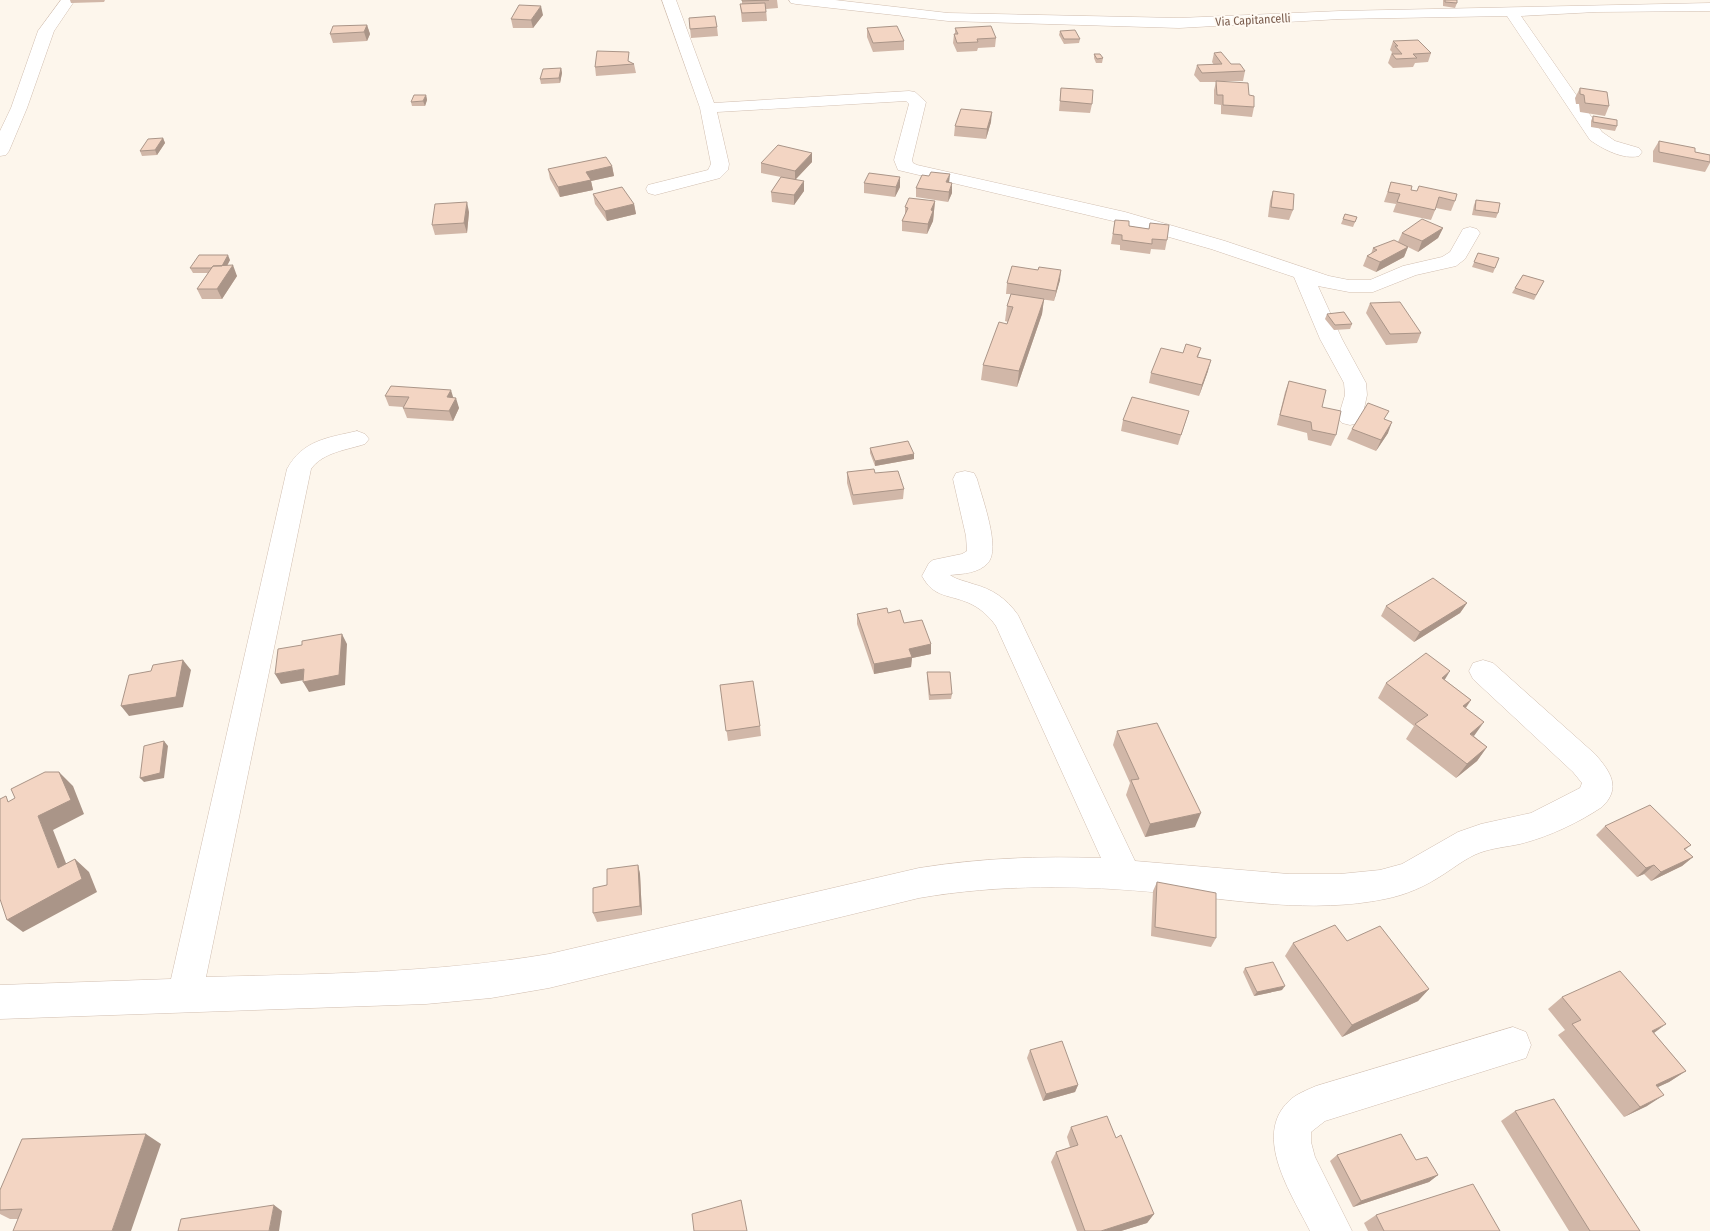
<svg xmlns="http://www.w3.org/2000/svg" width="1710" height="1231" viewBox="0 0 1710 1231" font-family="'Fira Sans Condensed',sans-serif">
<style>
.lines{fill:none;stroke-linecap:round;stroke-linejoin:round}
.minor-casing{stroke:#d1beb0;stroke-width:1}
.minor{fill:#fff;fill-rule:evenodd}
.wall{fill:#d1b7a8}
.shaded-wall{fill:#aa9588}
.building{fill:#f3d5c3;stroke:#aa9588}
.labels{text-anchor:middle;stroke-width:4;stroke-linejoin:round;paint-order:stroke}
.far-street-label{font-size:12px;fill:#7a5c4d;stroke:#fffaf3}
</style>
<rect width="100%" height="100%" fill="#fdf6ec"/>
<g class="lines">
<defs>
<path id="minor" d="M61,0H75L54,31L27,108L9,151L6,155L0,156V131L11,108L38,31Z
M662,0H676L714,103L909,91L915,92L926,102L912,160L913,163L917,165L1125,212L1225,241L1329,276L1349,280H1370L1403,266L1442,257L1450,252L1463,229L1470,227L1477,229L1480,233L1465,259L1456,266L1416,275L1373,292H1349L1318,286L1342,339L1366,383L1367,395L1362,418L1358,423L1350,425L1342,423L1338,418L1345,395L1344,383L1320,339L1294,277L1211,249L1113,221L898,170L894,160L909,104L906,101L717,112L729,164L728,170L720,178L655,195L648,193L646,189L648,185L708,170L711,164L700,108Z
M789,0H835L948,13L1179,18L1340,11L1710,3V11L1596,12L1521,16L1602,132L1615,141L1639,148L1642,152L1639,156C1623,160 1603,149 1590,140L1507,16L1340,19L1179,28L948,21L796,4L791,3Z
M357,431L365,434L369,439L365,444C347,450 323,452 311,469L206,977C321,974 436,973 549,954L919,868C980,858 1040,856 1101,858L996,626C989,616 980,608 969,603C948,594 934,598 922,576L929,563L933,560L962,554L967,551L966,536L953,479L956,473L965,471L974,473L977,479C982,498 1001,548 988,563C979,573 963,574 950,575C957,580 965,581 973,584C992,589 1006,598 1018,615L1135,861L1289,874H1340L1380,870L1402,864L1458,832L1481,824L1531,813L1580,788L1582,783L1573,772L1473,679L1469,671L1473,663L1483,660L1493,663L1595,754C1610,771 1622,788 1602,807C1578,823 1548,837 1520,844C1506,847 1492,848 1479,853C1466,858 1455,867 1444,874C1426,886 1406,895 1385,899C1313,914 1236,900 1163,893C1081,885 1000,884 919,898L549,988L491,998L426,1004L0,1019V985L171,979L287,469C303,440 327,438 357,431Z
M1513,1027L1526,1032L1531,1045L1526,1058L1325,1121L1311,1132V1142L1315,1157L1352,1231H1310C1292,1195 1252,1136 1289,1101C1296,1094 1307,1090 1316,1086Z"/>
</defs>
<!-- minor casing -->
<use href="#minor" class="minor-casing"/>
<!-- minor -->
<use href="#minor" class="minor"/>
</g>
<!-- wall -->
<path class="wall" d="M70,0H105L104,2L71,3Z
M742,0H777L778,8L766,9L767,21L742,22L740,4H742Z
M1443,0H1457V3L1455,8L1443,6Z
M543,15L533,28H513L511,19Z
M689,18L717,27L718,36L691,38Z
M367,25L370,34L367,41L333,43L330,34Z
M867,28L904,41V50L873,52L867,37Z
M955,28L996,38L995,47L978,48L977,51L957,52L953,43L954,34H955Z
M1060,31L1080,39L1079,43L1064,44L1059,35Z
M1393,41L1431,53L1428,62L1415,63L1413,67L1393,68L1388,63L1392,52L1390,50Z
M1214,53L1231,64L1245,71L1243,81H1224L1249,95L1254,107L1252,117L1221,114V105L1214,104V90L1216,82H1200L1194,75L1197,65H1214L1212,62Z
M1094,54L1103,58L1102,63H1096L1094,58Z
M630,61V62L634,64L636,73L596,76L595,67Z
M561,68L562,73L560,83L541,84L540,79Z
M1061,88L1092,104L1090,113L1059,111Z
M1580,88L1609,106L1605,116L1580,112L1579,104H1576L1575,98Z
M426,95L427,100L425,106H412L411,102Z
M1593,116L1617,126L1615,131L1591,127V121Z
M991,122L986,139L954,136L955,126Z
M163,138L165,143L157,155L142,156L140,151Z
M1659,141L1695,152L1710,155V163L1705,172L1653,162V151Z
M812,162L796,179L804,191L794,205L772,202L771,192L781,177L761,173V163Z
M612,166L614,176L591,181L593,190L560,197L550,179L548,169Z
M1391,182L1411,190L1455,201L1451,211L1436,208L1431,220L1393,212L1396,204L1384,202Z
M864,183L900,187L895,197L864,193Z
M949,183L952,193L948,202L916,197V188Z
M1273,191L1293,210L1289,220L1268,217L1270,201Z
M593,194L634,204L636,214L607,221L595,204Z
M1476,200L1498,213L1496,218L1472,215L1474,205Z
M935,201L933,221L927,234L902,231V221L905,215V207Z
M469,212L467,233L435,235L432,225Z
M1345,214L1357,217L1353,227L1341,224Z
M1115,220L1129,226L1149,229L1150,223L1167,240L1165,250L1151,249L1150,254L1120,250V245L1111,244Z
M1443,228L1438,238L1418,252L1408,247L1404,257L1376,272L1363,266L1367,256L1371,254L1373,248L1398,242L1402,233Z
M1478,253L1495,268L1493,273L1472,267Z
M230,260L227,266L237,276L222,299H202L197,289L208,273H193L190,268Z
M1523,275L1544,281L1534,300L1512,293Z
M1060,280L1054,301L1040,299H1044L1042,314L1017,387L981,380L983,365L1008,322L1005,321L1007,306L1011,294H1006L1007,283Z
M1370,303L1421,333L1417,343L1386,345L1366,313Z
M1327,314L1352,324L1350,329L1334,330L1325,319Z
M1201,348L1198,357L1208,371L1199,396L1149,383L1151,373L1183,353Z
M1289,381L1322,407L1336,435L1331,446L1308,440L1307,433L1277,425L1285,392Z
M385,396L454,398L459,408L453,421L407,418L403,408V407L389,406Z
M1189,411L1178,445L1121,431L1123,420Z
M1385,420L1388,433L1376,451L1347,439L1352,429Z
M870,448L914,454V459L875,466L870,453Z
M847,472L875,473L904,489L903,499L853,505L847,483Z
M1467,603L1460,613L1414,642L1381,616L1386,606Z
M888,613L904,623L931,644V654L912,658L911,667L874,674L857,624V614Z
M927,672L952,694L951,699L929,700L927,678Z
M1445,680L1471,700L1466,708L1474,736L1487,747L1477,761L1456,778L1406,739L1414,726L1378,698L1386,683Z
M720,685L760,726L761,736L728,741Z
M1117,731L1195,827L1145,837L1126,795L1130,783L1113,745Z
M1605,826L1691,845L1685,850L1693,857L1682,866L1651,881L1644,874L1637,877L1596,835Z
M638,865L640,874L642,915L597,922L593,913Z
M1157,882L1216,938L1211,947L1151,936L1153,891Z
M1347,941L1429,989L1418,1001L1342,1037L1285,956L1293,943Z
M1245,968L1282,990L1254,996L1243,972Z
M1562,997L1654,1033L1686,1071L1669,1082L1657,1087L1647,1106L1624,1117L1558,1035L1565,1030L1548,1009Z
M1030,1050L1078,1085L1075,1092L1043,1101L1027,1058Z
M1515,1111L1640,1231H1569L1501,1121Z
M1071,1127L1154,1214L1147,1223L1121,1231H1077L1051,1162L1056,1152L1070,1147L1067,1137Z
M161,1144L18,1219H10L0,1214V1190Z
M1337,1155L1416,1160L1438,1175L1429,1182L1353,1207L1330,1161Z
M1376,1215L1500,1231H1368L1364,1223Z"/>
<!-- shaded-wall -->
<path class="shaded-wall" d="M541,6L543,15L533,28L531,20Z
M367,25L370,34L367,41L364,32Z
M561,68L562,73L560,83L559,78Z
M426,95L427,100L425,106L423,101Z
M992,112L991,122L986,139L987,129Z
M163,138L165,143L157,155L155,150Z
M812,153V162L795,180V171Z
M612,166L614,176L591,181L593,190L560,197L558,187L586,172Z
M950,174L949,184L946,192V182Z
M900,177V187L895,197L896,187Z
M804,181V191L794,205V195Z
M952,183V193L948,202L949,192Z
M935,201L933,221L927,234L928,224L931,210Z
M467,202L469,212L467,233L464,223Z
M634,204L636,214L607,221L605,211Z
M1443,228L1438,238L1418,252L1422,241Z
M1408,247L1404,257L1376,272L1380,262Z
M228,255L230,260L223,273L220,268Z
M233,265L237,276L222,299L217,289Z
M1061,270L1060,280L1054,301L1056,291Z
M1044,299L1042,314L1017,387L1019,371Z
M1211,360L1208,371L1199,396L1202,385Z
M451,390L454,400L447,397Z
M456,398L459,408L453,421L449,411Z
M1392,422L1388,433L1376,451L1381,440Z
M914,454V459L875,466V461Z
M1467,603L1460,613L1414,642L1420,632Z
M342,634L347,644L345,685L309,692L303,682Z
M931,644V654L912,658L911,667L874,674V664L909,649Z
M183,660L191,670L183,707L129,716L121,706Z
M304,669L310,679L281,684L275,674Z
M1450,671L1441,686L1442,678Z
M1471,700L1461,714L1463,706Z
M1484,722L1474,736L1470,734Z
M164,741L168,746L164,778L144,782L140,778Z
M1487,747L1477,761L1456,778L1467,764Z
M59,772L73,786L84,814L53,830L73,881L58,868L38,816Z
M1201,813L1195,827L1145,837L1150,824Z
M1693,857L1682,866L1651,881L1661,872Z
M75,859L89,872L97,892L23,932L7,920Z
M638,865L640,874L642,915L640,906Z
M1654,865L1644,874L1637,877L1646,868Z
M1285,986L1282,990L1254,996L1257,992Z
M1429,989L1418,1001L1342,1037L1352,1025Z
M1666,1024L1650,1036L1652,1031Z
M1686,1071L1669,1082L1639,1096L1656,1085Z
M1078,1085L1075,1092L1043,1101L1046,1094Z
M1664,1095L1647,1106L1624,1117L1640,1107Z
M146,1134L161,1144L131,1231H112Z
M1438,1175L1429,1182L1353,1207L1361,1201Z
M274,1205L282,1211L279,1231H269Z
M1154,1214L1147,1223L1121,1231H1101Z"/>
<!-- building -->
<path class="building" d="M742,0H769L742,1Z
M1445,0H1457V3L1445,2Z
M765,3L766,12L742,13L740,4Z
M519,5L541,6L531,20L511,19Z
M715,16L717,27L690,29L689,18Z
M367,25L364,32L330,34L333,26Z
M897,26L904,41L873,43L867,28Z
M991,26L996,38L977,39L978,42L957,43L954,34H958L955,28Z
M1075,30L1080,39H1064L1060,31Z
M1418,40L1431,53L1413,54L1417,58L1396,59L1392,54H1402L1395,46H1398L1393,41Z
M597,51L629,52L628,61L634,64L595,67Z
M1221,52L1231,64H1240L1245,71L1202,73L1197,65L1222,64L1214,53Z
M1094,54H1100L1103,58L1097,59Z
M561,68L559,78L540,79L543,69Z
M1216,81L1248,83L1249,95L1254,96V107L1223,105V95H1217Z
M1061,88L1093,90L1092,104L1060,101Z
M1580,88L1607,92L1609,106L1585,103L1584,95L1580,94Z
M414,95H426L423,101L411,102Z
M961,109L992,112L987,129L955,126Z
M1593,116L1617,120V126L1593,122Z
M163,138L155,150L140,151L148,139Z
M1659,141L1695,148V152L1710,155V162L1659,152Z
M778,145L812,153L795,171L761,163Z
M606,157L612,166L586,172L591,180L558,187L548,169Z
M931,172L950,174L946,182L952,183L949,192L916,188L922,175L929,176Z
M869,173L900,177L896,187L864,183Z
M781,177L804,181L794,195L771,192Z
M1391,182L1412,186L1411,190L1417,191L1419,186L1457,194L1455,201L1439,197L1435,210L1397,202L1400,194L1388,192Z
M622,187L634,204L605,211L593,194Z
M1273,191L1294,194L1293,210L1271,207Z
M909,198L935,201L931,210L933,211L928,224L902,221L908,208L905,207Z
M1476,200L1500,203L1498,213L1475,210Z
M467,202L464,223L432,225L435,204Z
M1345,214L1357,217L1355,222L1343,219Z
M1422,219L1443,228L1422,241L1402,233Z
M1115,220L1129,221V226L1149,229L1150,223L1169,225L1167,240L1152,239V244L1122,240V235L1113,234Z
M1394,240L1408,247L1380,262L1367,256L1377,250L1373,248Z
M1478,253L1499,258L1495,268L1474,262Z
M199,255H228L222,266H213L211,268H190Z
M233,265L217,289H197L213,266Z
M1012,266L1038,270L1039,267L1061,270L1056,291L1007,283Z
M1523,275L1544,281L1536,295L1515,288Z
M1011,294L1044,299L1019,371L983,365L999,322L1007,324L1013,307L1007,306Z
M1400,302L1421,333L1390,334L1370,303Z
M1344,312L1352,324L1335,325L1327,314Z
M1186,344L1201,348L1197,357L1211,360L1202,385L1151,373L1161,348L1183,353Z
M1289,381L1326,390L1322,407L1341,411L1336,435L1312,430L1311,422L1280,415Z
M391,386L451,390L447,397L456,398L449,411L403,408L409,397L385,396Z
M1132,397L1189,411L1181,435L1123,420Z
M1368,403L1389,411L1384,419L1392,422L1381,440L1352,429Z
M908,441L914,454L875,461L870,448Z
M874,469L875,473L898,471L904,489L853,495L847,472Z
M1433,578L1467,603L1420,632L1386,606Z
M887,608L888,613L900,610L904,623L922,620L931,644L909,649L912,657L874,664L857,614Z
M342,634L339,675L303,682L304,669L275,674L278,649L302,645V641Z
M1426,653L1450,671L1442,678L1471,700L1463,706L1484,722L1470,734L1487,747L1467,764L1415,724L1428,715L1386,683Z
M183,660L176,697L121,706L129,675L151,671L153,665Z
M927,672H950L952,694L930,695Z
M753,681L760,726L726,731L720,685Z
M1157,723L1201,813L1150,824L1131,780L1139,779L1117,731Z
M164,741L160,773L140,778L144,746Z
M45,772H59L71,800L38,816L58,868L75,859L82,879L7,920L0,899V799L6,796L8,802L15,798L11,789Z
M1650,805L1691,845L1684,849L1693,857L1661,872L1654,865L1646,868L1605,826Z
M638,865L640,906L593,913V888L607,885V869Z
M1157,882L1216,893V938L1155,927Z
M1335,925L1347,941L1380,926L1429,989L1352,1025L1293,943Z
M1273,962L1285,986L1257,992L1245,968Z
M1620,971L1666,1024L1652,1031L1686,1071L1656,1085L1664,1095L1640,1107L1572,1024L1581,1020L1562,997Z
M1062,1041L1078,1085L1046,1094L1030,1050Z
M1554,1099L1640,1231H1590L1515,1111Z
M1107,1116L1116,1138L1121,1135L1154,1214L1101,1231H1085L1056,1152L1078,1145L1071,1127Z
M146,1134L112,1231H13L22,1209L0,1210V1190L22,1139Z
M1401,1134L1416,1160L1427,1157L1438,1175L1361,1201L1337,1155Z
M1473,1184L1500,1231H1384L1376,1215Z
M741,1200L747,1231H694L692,1214Z
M274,1205L269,1231H178L181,1219Z"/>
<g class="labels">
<!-- far-street labels -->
<g class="far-street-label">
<text transform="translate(1253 20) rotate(-3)" y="4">Via Capitancelli</text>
</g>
</g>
</svg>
